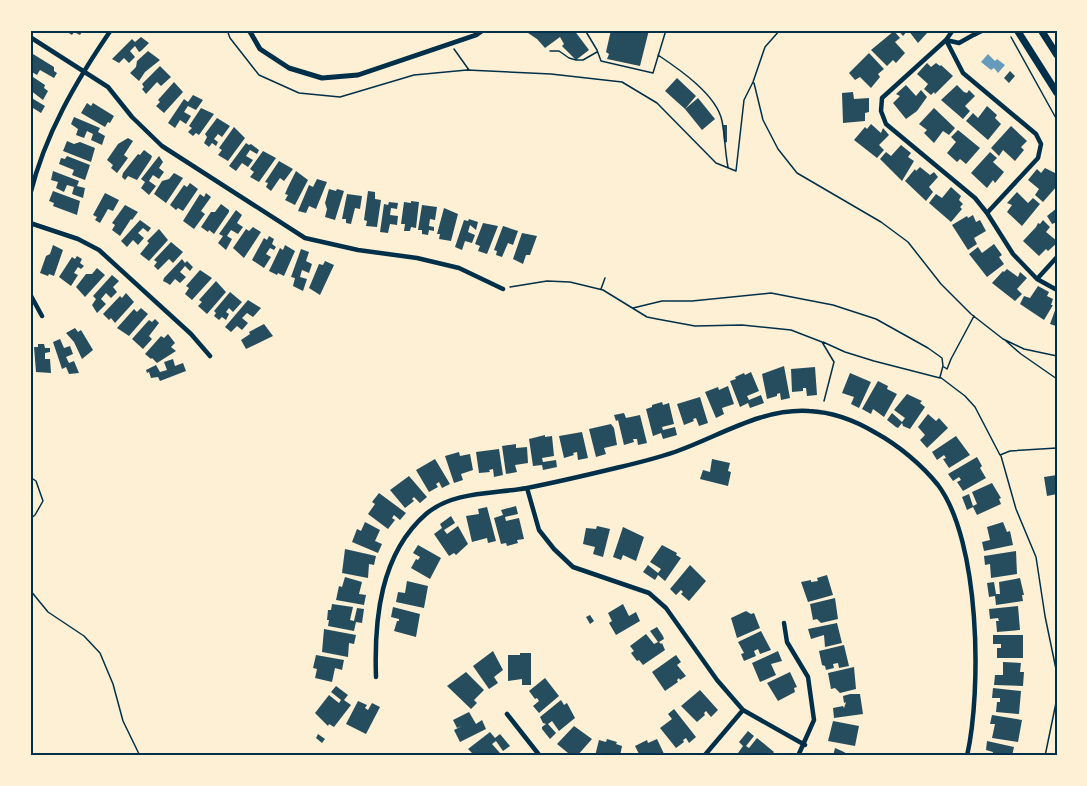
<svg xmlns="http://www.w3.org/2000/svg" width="1087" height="786" viewBox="0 0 1087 786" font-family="'Archivo Narrow',sans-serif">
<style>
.water{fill:#669bbc}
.building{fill:#264d5e}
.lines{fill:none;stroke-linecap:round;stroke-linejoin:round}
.path{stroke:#003049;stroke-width:1.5}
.minor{stroke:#003049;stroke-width:4.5}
.tertiary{stroke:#003049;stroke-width:5}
.primary{stroke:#003049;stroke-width:7}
.neatline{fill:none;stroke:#003049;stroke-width:2}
</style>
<rect width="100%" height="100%" fill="#fdf0d5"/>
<!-- water -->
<path class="water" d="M988,54L995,61L997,59L1005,65L998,73L994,68L991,70L981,62Z"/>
<!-- building -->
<path class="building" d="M64,30H83L80,35L74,32L72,35Z
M531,30H574L589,50L576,60L562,46L564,44L560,37L545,48L537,39L528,33Z
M611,30H649L640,66L607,59L609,54L606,52Z
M898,30H925L928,32L918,43L908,30L903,36Z
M894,31L900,38L895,42L905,53L896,63L893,60L887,66L871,50Z
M141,37L149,43L141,51L139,52L135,46L130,51L135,57L129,63L124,58L119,63L112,59L132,39L135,42Z
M148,51L160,60L145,72L139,81L130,73L136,67L137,61Z
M869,53L884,69L878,74L880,77L871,88L860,77L855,80L849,73Z
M33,54L54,67V71L57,73L54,78L40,70L37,75L30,71V60Z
M927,63L931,67L936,63L940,66L941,65L953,76L935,94L934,92L931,95L924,89L928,84L917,74Z
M160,66L171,77L161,86L157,82L146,94L142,89L144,87L142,84Z
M1010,71L1015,76L1009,83L1004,78Z
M30,75L45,85L44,88L48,91L43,100L30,90Z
M677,78L696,96L685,109L665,91Z
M174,82L183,92L164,113L156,106L160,102L158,100Z
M906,85L916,96L921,90L927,97L917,111L906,119L893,103L900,96L896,94Z
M957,85L964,92L967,93L969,90L975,96L965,106L970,111L963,119L941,100Z
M853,92L854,99L869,98V112L865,113V121L843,123L842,93Z
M193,95L203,100L196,110L188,106L184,112L191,116L186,124L180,120L175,128L168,123L184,99L188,102Z
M30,97L45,106L41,113L33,108L30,115Z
M698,98L715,119L702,130L685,109Z
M87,103L91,106L93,103L114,116L110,123L108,122L105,127L81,113Z
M987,106L997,115L995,118L1001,124L988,140L966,121L973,113L978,118Z
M201,108L214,114L199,135L196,133L193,136L188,132L192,128L189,126Z
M934,108L955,128L949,135L943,131L934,143L924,133L927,130L919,124Z
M74,117L100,128L98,132L105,136L102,145L91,140L93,134L87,131L84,138L76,135L78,129L71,124Z
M217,118L230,126L222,137L218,134L214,139L218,142L216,146L212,143L209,147L204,143L207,137L205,134Z
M871,124L881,133L883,128L889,135L879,145L884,150L877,158L854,140L865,127L867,129Z
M723,125H727V142L724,143Z
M1011,126L1027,141L1021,147L1024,150L1015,161L1003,150L999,156L991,148Z
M234,127L245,138L228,161L218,155L222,150L219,148Z
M958,130L980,148L966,164L960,159L957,162L947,153L956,142L951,137Z
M128,138L133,141L124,155L128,158L117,173L111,168L113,165L107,160L118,144Z
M67,141L74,144L80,142L95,148L91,162L63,151Z
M246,143L249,145L251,144L259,150L257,154L250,150L246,156L253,160L248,167L242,163L236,171L229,166Z
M901,145L911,153L908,157L914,161L902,181L880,159L886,152L891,156Z
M144,150L152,156L151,159L137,180L128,176L125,180L122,177L123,173L138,154L140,155Z
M263,151L276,158L259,182L250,177L254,172L250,169Z
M990,152L997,158L993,162L1004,172L995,183L993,180L987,188L971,173Z
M67,156L90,165L85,180L72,175L74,170L59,164L61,158L65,159Z
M159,156L163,162L159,168L164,172L159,179L153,175L149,181L156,186L149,195L141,188L145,182L141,179Z
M279,161L293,169L284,181L280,178L271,191L266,187L268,183L265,182Z
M920,167L930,175L934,172L938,177L929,187L933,192L926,201L905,181L915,169L916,171Z
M1045,168L1057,174V186L1043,202L1035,195L1039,189L1028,180L1037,169L1041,173Z
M53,171L79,181L77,186L85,188L83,198L72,194L74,187L67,185L64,192L56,188L58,182L51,180Z
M296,171L308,180L295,205L285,200L288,195L285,194L288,187Z
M174,173L183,178L166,203L154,194L162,181L169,179Z
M317,179L327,182L316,209L309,206L306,213L298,211L309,185L313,187Z
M190,183L198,189L183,211L178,208L176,210L170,205L184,185L187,187Z
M951,187L961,196L959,200L963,204L960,207L962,209L951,222L929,203L936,194L942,198Z
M329,189L336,191L337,189L344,191L335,220L325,217L327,209L325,203Z
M53,191L80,201L77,215L53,206L54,203L49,201Z
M368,191L375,192V199L381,200L377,227L366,226L367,221L364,220Z
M1017,192L1028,203L1033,198L1040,204L1022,226L1007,212L1012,205L1007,203Z
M105,193L119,200L113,211L108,209L100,223L95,220L97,217L93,215Z
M206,193L211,197L201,211L205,214L194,229L183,221L200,194L204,197Z
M347,194L362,196L360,209L355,208L351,224L346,223V219H342Z
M411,201L419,202L416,228L411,227L410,231H404L405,224H401L404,202L411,203Z
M389,202L398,203L397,209L391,208L390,215L398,216L397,225L390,224L388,233L380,232L384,204L388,205Z
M221,204L229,210V212L214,234L209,230L208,232L201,227L211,212H215Z
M125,205L138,212L132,220L131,219L120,236L112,230L115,225L112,223Z
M422,205L437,207L435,220L430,219L429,226L434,227V231L429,230L428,235L422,234V230H418Z
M444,208L458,214L451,241L439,239L440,234H437Z
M1057,208V222L1052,224L1047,216Z
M236,210L242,215L237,223L243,227L238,234L231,230L227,236L232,239L226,250L218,243L223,236L219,234Z
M973,215L976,222L980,220L986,231L974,238L977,244L968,250L952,225L967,216L968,218Z
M469,219L478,222L476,230L470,225L468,232L475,235L472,243L465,241L462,250L455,247L464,220L468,221Z
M140,220L151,228L148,232L143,228L138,233L144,238L138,245L133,240L127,247L121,241L122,240Z
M1043,220L1050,227L1046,232L1057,241V243L1048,251L1046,249L1039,256L1023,241L1036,227L1038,223L1040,224Z
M483,223L498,226L487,254L478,251L480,246L475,244Z
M503,226L518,231L513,245L508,243L502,257L496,255L497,251L494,250Z
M253,227L261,232L244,258L233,248L246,229L249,231Z
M159,229L168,240L149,261L140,254L149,243L147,241Z
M522,233L537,236L530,255H526L523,264L513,259Z
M269,236L274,239L272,244L276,247L274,250L270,248L266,254L271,257L264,268L252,260L264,238L267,240Z
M171,242L183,252L173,263L169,259L158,270L154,266L157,262L154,260Z
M994,244L1002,255L999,257L1004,264L987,277L969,254L978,247L982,253Z
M53,245L63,250L54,276L49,274L48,276L40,273L46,256L50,254Z
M285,245L295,251L284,276L278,273L277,275L269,271L280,248L283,250Z
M301,249L309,252L306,261L312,264L309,273L302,270L300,277L307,279L303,291L293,286L295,278L291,277Z
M77,256L82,259L80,263L84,266L81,269L78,267L74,273L78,275L71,286L59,277L72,257L75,259Z
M182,259L185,263L187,261L193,267L190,271L185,266L180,272L186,277L180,283L175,279L170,285L167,283L163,281L164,278Z
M325,261L334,265L320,295L309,288L319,264L323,265Z
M97,268L105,275L85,297L76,287L86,274H92Z
M1007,269L1018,277L1020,272L1027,278L1017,289L1022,294L1015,301L992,283L1003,271L1004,272Z
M200,270L212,278L192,300L185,294L189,288L186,286Z
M112,275L119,281L113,287L117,292L111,298L106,293L101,299L106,304L97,313L92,305L96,299L93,296Z
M216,281L226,292L207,314L198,306L202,302L199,300Z
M1038,286L1049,292L1047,296L1053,299L1051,305H1053L1044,320L1020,304L1024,296L1030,298Z
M230,292L242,302L233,312L229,308L226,312L229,314L226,320L222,317L219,320L214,316L216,313L214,311Z
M126,293L134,302L115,323L111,318L109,320L103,314L120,296L122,298Z
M248,300L261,308L253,317L247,313L242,318L248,323L242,330L237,326L231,332L225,327Z
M1057,305V324L1056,326L1050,324Z
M141,308L148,314L129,336L117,328L134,309L137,312Z
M155,319L159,323L149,336L152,339L143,349L132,339L149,320L152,322Z
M264,324L273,336L246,349L241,340L250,334L249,332Z
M75,328L78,332L81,330L93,350L82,359L74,342L66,333Z
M168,334L175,343L171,347L176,351L157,363L152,358L151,359L145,354L161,336L164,338Z
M60,339L64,348L70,346L73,354L66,357L69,363L74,361L79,373L69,374L66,367L62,369L53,342Z
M38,344H44L45,348H50V352L45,353V359H50L51,373L36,372L34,347H38Z
M173,359L175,366L183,363L186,371L160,381L158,377L151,378L149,372L147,373L146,370L156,365L160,372L167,370L164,362Z
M784,366L790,398L781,400L780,393L777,394V396L767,399L762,374Z
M815,367L817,395L807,396L806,388H803V391L792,392L791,369Z
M751,372L759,391L747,396L749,400L761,395L764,403L750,408L748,403L740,407L730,381L736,379L735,377L744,373L745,375Z
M850,373L871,382L859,408L851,404L854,397L842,393Z
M878,381L888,386L887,389L897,394L884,417L873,409L871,414L862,409Z
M728,386L734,404L722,408L724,414L716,418L705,392L718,387L719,390Z
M907,394L922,401L920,403L925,407L910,429L903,426L902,423L898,428L896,427L887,420L892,413L902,422L905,418L894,410Z
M700,397L708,423L699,426L696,418L693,419L694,421L684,425L677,404Z
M662,402L663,405L669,403L674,424L662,427L663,430L675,427L677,435L663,439L661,433L653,436L646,409L652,407V405Z
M624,413L626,418L640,415L647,443L638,445L637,439H633L634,442L624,445L618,420L616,421L614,415Z
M928,414L936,421L939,418L948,428L927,448L920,440L925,435L918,427Z
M611,424L614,428L617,445L604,448L606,454L596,457L589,429Z
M582,432L588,458L578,460L577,452L573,453L574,455L564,458L559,436Z
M545,435V437L552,436L554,456L542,458L543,462L556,460L557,467L543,470L542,465L533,466L529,439Z
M956,436L970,455L949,468L943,459L946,458L944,455L937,460L932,452Z
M516,444V448L527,447L528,463L515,465L517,472L506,474L502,446Z
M499,449L503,475L494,477L493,469L489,470L490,472L479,473L476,452Z
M459,452L460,456L470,454L473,470L461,474L463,480L454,483L445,456Z
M977,457L982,466L980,468L986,478L963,491L957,482L961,480L959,477L953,481L948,474Z
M435,459L450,484L442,488L439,482L436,484L438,487L429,492L416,470Z
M712,459L730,463L728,471L731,472L728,486L700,479L703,470L710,472Z
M1057,475V494L1047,496L1044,477Z
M409,476L427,497L420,503L414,497L412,499L414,501L405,508L390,490Z
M992,483L1001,498L999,499L1001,504L977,515L973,507L967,510L962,497L969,494L973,506L977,504L972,492Z
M379,493L406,513L400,520L394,515L392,518L395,520L388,529L368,514L375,504L372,502Z
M516,506L518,514L505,517L506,521L519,518L524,539L517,540L518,543L507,546L506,543L501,544L494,518L503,515L501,510Z
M487,507L496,541L488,543L487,538L472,542L466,516L479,514L478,509Z
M451,516L455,523L444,530L447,534L458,526L468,544L456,555L454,553L449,556L434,534L442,528L440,524Z
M365,522L380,530L375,541L382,544L378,553L352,542L357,529L361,531Z
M1003,522L1007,532L1010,531L1013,545L984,551L982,542L990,540L987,527Z
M597,526L610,529L603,557L593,554L595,547L583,544L586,528L596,529Z
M623,527L644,537L636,561L623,555L621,560L613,557Z
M418,545L441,558L430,579L411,568L416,559L418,560L420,557L413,553Z
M662,545L677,553L676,555L681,558L665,581L658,575L655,580L643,572L648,565L658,573L661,569L650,562Z
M345,549L376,556L374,565L369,564L368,578L342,573Z
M1016,551L1017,574L991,578L990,564L985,565L984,556Z
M690,565L706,581L689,601L681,594L683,592L681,590L676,595L670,589Z
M827,575L833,595L808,602L801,582L811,580V582L818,581L817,578Z
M345,577L362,582L359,594L366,595L364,605L336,600L339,586L342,587Z
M1020,578L1024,595H1022L1023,601L996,605L995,596L989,597L987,583L994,582L996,594H1000L999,582Z
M407,581L428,586L424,608L396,602L398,592L405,593Z
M835,598L838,619L821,623L817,619L813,620L810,604Z
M332,604L353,607L350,620L354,621L357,608L364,609L362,623L356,622L354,631L328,626L329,620H327L328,610H331Z
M623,604L629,616L636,612L640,621L616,635L609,623L612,621L608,613Z
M1018,606L1020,630L997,632L996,621H999L998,618L990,619L989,609Z
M393,607L420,614L416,637L394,631L397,621H399V619L391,617Z
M746,611L751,614L754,613L760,628L737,638L731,618Z
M590,615L594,621L590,624L586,617Z
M837,623L842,643L825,647L824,635L811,639L808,629Z
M657,627L663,636L664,639L659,642L661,644L662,643L665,650L643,665L639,660L637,661L631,653L634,651L630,646L646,634L654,644L658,642L650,631Z
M324,629L356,635L354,644L349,643L348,657L322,652Z
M761,631L771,650L760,654L758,649L754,651L756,656L744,661L741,654L744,653L738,642Z
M993,635H1023V658H997V648H1001V644H993Z
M844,645L849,666L839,668L838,663L833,664L834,668L826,670L825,666L822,665L819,651Z
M493,651L503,670L494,677L498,683L489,689L473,666Z
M778,651L782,661L771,664L776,675L760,682L752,663Z
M520,653H531V685H522V679L508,681V655H520Z
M316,655L344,660L342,670L335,668L332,682L315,678L317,669L313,668Z
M676,655L681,662L677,665L686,676L680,680L679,678L677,680L678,682L665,691L652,672Z
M1003,662L1021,663L1020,672H1024L1023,686L994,685L995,675H1003Z
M854,667L856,689L840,693L835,688L831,689L828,673Z
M466,672L484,690L474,700L477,703L471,709L447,686Z
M790,672L797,687L794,688L795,692L778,701L767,683Z
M545,678L559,696L539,713L533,706L539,701L537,698L535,699L529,691Z
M336,686L348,695L344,700L351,705L334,727L329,724L328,726L315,713L329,695L339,703L341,700L331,692Z
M993,688L1021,691L1019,714L996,712L997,702H1000V698H992Z
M700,690L718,710L711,717L706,711L704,713L705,715L697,722L681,706Z
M850,694H860L863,714L834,718L833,708L843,706L844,708L846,702L844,703L843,696Z
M561,700L564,705L567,703L575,718L559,731L552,721L548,724L556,733L550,739L542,729V727L546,724L543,723L540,717Z
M358,701L367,705L365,708L368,710L372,703L380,707L366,734L346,724Z
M674,709L696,737L689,743L686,738L683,740L684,742L676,748L660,728L672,719L668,714Z
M469,712L476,724L482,720L486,729L460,742L454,730L462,726L457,728L453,720Z
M992,715L1022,720L1018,742L992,738L995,724H990Z
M833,721L859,726L855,746L828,741Z
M574,726L592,739L577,756H565L568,753L557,744Z
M748,731L754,736L746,746L749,748L757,738L774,752L771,756H741L738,753L743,746L739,742Z
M490,732L495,738L500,734L510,746L503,751L496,741L492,744L500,753L497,756H469L472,753L468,749Z
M318,734L325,739L322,743L316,738Z
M607,739L617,742L616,744L622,746L620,756H595L599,740L606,742Z
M657,739L665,756H640L635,746L647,740L648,743Z
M987,741L1014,747L1012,756H992L993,752L986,750Z
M835,748L842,751L851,756H833Z"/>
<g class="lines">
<!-- path -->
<path class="path" d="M227,30L230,38L259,75L299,93L340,97L414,75L467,70L551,74L622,82L657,103L716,163L736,171L744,100L753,82L765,47L780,30
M585,30L597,50L601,61L653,73L666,30
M1054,30L1057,35
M1011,37L1057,120
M454,49L469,70
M550,51H559L569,58L576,60H583L597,52
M658,55C679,69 717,95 722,121C725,136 725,152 728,167
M754,83L763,120L778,149L797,173L881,222L908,242L941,284L971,314L1003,339L1024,349L1057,356
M510,287L547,281L570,282L603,290L647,317L657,319L695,326L742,325L791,330L822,342L834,362L824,401
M601,289L605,278
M633,308L662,301H692L771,293L833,305L876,319L928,348L942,358L943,366L940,377L965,396L975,407L1000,455L1010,451L1057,448
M1006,341L1021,354L1057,379
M823,342L845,352L874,361L940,378
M944,367L947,369L951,359L974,316
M1001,456L1016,509L1036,557L1045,616L1057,674
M30,477L36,481L43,501L35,515L30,519
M30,590L48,612L84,636L100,653L113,684L123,721L140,756
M1045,756L1057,698"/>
<!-- minor -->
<path class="minor" d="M953,30L946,40L882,98L881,111L886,124L975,198L987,213L1013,254L1037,279L1057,290
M30,37L108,87L132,117L162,146L305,238L358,250L417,258L459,268L503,289
M946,40L963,73L1036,134L1041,144L1038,158L987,213
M946,40L959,43L975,34L973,30
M30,195C45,134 76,81 111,30
M30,223L78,239L99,250L191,334L210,356
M1037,279L1057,257
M30,294L42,316
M527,488L539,530L554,549L573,567L649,593L666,608L717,680L743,710L805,745
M784,623L787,642L808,677L814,720L798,756
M376,677C374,620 380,554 426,514C453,491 494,494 527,488C557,482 587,475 616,468C637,463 659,458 680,450C721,435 763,408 809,411C833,412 856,421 876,433C898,445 922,465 938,485C980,541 982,689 967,756
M507,714L540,756
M704,756L743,710"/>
<!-- tertiary -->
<path class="tertiary" d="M249,30L260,49L289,68L322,78L358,75L476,35L483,30
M975,34L983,30"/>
<!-- primary -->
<path class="primary" d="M1017,30L1057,93
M1041,30L1057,55"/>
</g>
<!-- border -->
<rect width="1087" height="786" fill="none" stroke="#fdf0d5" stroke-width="63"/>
<rect x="32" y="32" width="1024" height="722" class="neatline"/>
</svg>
